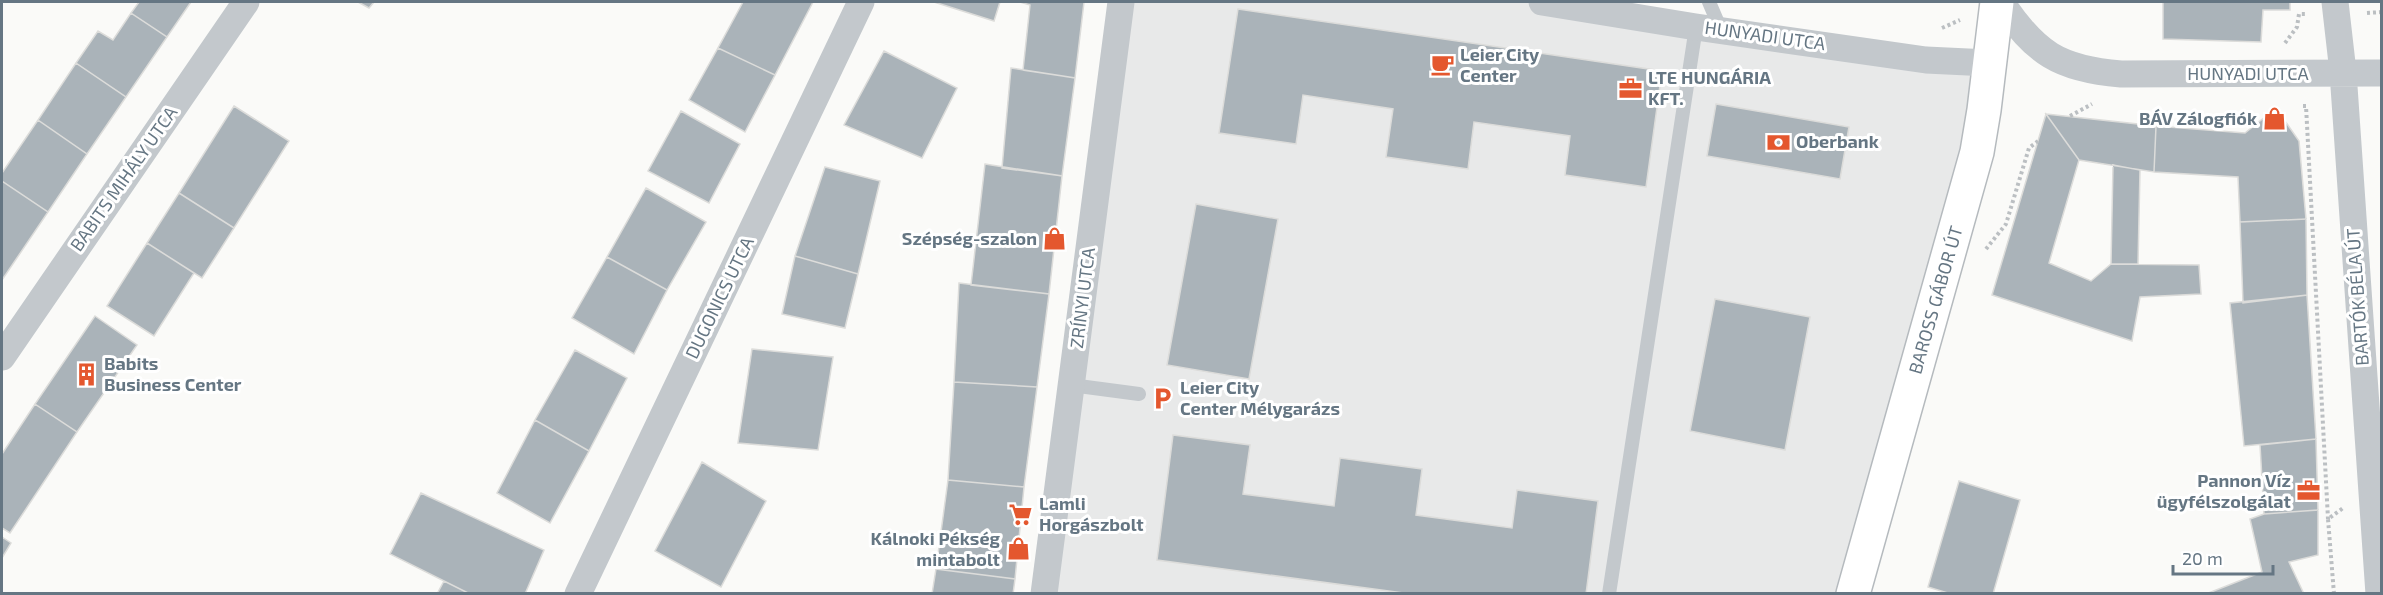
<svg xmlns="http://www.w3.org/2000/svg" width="2383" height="595" viewBox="0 0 2383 595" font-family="'Exo 2',sans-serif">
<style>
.built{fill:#e8e9e9}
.building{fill:#aab3b9;stroke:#dcdcda;stroke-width:1.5}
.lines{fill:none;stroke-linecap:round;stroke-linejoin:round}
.primary-casing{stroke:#b5babe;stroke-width:36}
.path{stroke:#bbbfc2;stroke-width:4;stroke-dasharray:3 3;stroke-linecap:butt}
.service{stroke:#c3c8cc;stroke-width:14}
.minor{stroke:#c3c8cc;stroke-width:27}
.primary{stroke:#fff;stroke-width:33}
.labels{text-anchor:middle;stroke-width:6;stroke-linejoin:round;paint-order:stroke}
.street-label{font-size:18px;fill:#657683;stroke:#fff}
.poi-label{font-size:18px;font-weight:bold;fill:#657683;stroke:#fff;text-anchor:start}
</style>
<rect width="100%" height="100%" fill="#fafaf8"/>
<!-- built -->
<path class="built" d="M1121,2H1542L1989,63L1853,593L1044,594Z"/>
<!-- building -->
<path class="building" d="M139,2H191L167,37L131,13Z
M358,2H374L369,8Z
M743,2H813L775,75L718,48Z
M934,2H1000L994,21Z
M1020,2H1084L1075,78L1023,70L1030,5Z
M2163,2H2290V10H2263L2261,42L2163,39Z
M1238,9L1662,71L1646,187L1565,175L1570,136L1474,122L1468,169L1386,157L1393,109L1303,95L1296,144L1219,133Z
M131,13L167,37L126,97L76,63L98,31L113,40Z
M718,48L775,75L745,132L689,100Z
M884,51L957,88L922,158L844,125Z
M76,63L126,97L87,154L38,120Z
M1011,68L1075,78L1062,176L1002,168Z
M1716,104L1849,127L1840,179L1707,156Z
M234,106L289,141L234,228L179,193Z
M2276,108L2299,141L2306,219L2240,222L2238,177L2154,172L2156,126L2245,133Z
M681,111L740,144L709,203L648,171Z
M2046,114L2156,126L2154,172L2079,160Z
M2046,114L2079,160L2049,263L2091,281L2111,264L2199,265L2201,294L2140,297L2132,341L1992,295Z
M38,120L87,154L48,212L2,181V173Z
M985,164L1062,176L1049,294L971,285Z
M2113,165L2140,170L2138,264H2111Z
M825,167L880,181L858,274L795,256Z
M2,181L48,212L2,280Z
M646,188L706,222L667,290L607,257Z
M179,193L234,228L202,278L147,243Z
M1196,204L1278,219L1249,379L1167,365Z
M2306,219L2307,295L2243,303L2240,222Z
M147,243L194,273L154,336L107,306Z
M795,256L858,274L845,328L782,314Z
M607,257L667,290L634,354L572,318Z
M959,283L1049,294L1037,387L954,382Z
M2307,295L2316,439L2244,446L2230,303Z
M1715,299L1810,317L1785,450L1690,431Z
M95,316L137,345L77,432L35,404Z
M752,349L833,357L818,450L738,443Z
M575,350L627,378L589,451L535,420Z
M954,382L1037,387L1024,487L948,480Z
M35,404L77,432L10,533L2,528V454Z
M535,420L589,451L550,523L497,493Z
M1173,435L1250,445L1243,494L1334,506L1340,458L1422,469L1416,515L1512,528L1517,490L1598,501L1586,594H1411L1157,560Z
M2316,439L2318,510L2264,514L2260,445Z
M702,462L766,501L721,587L655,551Z
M948,480L1024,487L1015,579L936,569Z
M1959,481L2020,500L1993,594H1951L1928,587Z
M421,493L544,550L525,594H470L390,554Z
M2318,510V555L2289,562L2304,594H2206L2262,572L2250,519L2264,514Z
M2,537L11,543L2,558Z
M936,569L1015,579L1013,594H932Z
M444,581L470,594H437Z"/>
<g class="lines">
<defs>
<path id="primary" d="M1853,594L1977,152L1984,110L1997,2"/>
</defs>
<!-- primary casing -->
<use href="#primary" class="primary-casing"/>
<!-- path -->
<path class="path" d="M2367,13L2382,12
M1942,28L1960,20
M2285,43L2297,27L2299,14H2306
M2303,106H2306L2328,519
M2070,116L2092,104
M1986,249L2006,224L2029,148L2038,141
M2334,594L2328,519L2343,508"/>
<!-- service -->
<path class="service" d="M1709,2L1721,30
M1071,385L1139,394
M1609,594L1696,27"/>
<!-- minor -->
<path class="minor" d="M1542,2L1696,27L1926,60L1989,63
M2001,2C2035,53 2059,69 2121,74L2382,73
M2335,2L2343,72L2379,594
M2,357L246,2
M578,594L861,2
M1044,594L1121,2"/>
<!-- primary -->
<use href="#primary" class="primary"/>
</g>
<!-- icons -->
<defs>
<symbol id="cafe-bare" viewBox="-9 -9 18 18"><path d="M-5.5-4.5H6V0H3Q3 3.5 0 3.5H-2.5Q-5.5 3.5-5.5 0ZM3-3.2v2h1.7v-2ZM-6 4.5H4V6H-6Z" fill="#e4572e" stroke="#fff" stroke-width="2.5" paint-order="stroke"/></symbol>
<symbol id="office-bare" viewBox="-9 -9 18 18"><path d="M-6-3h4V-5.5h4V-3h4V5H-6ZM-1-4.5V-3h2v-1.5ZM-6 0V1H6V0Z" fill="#e4572e" stroke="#fff" stroke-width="2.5" paint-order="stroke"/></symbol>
<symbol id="shop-bare" viewBox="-9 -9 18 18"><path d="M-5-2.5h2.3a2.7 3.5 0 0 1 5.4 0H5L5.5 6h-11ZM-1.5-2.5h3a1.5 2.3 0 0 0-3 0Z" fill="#e4572e" stroke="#fff" stroke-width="2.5" paint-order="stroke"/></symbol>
<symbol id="bank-bare" viewBox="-9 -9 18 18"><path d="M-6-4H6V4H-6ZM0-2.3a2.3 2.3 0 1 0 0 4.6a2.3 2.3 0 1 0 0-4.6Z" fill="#e4572e" stroke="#fff" stroke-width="2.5" paint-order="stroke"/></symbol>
<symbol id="building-bare" viewBox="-9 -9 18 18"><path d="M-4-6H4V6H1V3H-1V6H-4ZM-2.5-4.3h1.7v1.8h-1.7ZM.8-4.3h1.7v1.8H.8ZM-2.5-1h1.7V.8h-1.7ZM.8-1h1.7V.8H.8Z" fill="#e4572e" stroke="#fff" stroke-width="2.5" paint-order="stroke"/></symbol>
<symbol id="parking-bare" viewBox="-9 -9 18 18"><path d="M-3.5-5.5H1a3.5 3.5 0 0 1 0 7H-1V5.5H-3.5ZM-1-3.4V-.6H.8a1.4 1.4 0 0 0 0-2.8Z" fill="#e4572e" stroke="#fff" stroke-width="2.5" paint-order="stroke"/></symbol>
<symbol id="supermarket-bare" viewBox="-9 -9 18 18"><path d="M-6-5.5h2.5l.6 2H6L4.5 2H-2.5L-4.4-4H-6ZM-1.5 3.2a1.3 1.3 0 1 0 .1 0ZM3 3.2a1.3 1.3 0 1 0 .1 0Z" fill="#e4572e" stroke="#fff" stroke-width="2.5" paint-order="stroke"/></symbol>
</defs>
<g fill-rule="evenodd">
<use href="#cafe-bare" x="1426" y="48" width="33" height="33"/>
<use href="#office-bare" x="1614" y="72" width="33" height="33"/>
<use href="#shop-bare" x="2258" y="102" width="33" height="33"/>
<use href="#bank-bare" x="1762" y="126" width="33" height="33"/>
<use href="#shop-bare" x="1038" y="222" width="33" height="33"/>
<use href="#building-bare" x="70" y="358" width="33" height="33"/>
<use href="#parking-bare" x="1146" y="382" width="33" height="33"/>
<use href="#office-bare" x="2292" y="474" width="33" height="33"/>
<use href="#supermarket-bare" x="1004" y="498" width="33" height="33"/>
<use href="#shop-bare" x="1002" y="532" width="33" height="33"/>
</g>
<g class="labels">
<!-- street labels -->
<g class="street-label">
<text transform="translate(1765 36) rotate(8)" y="6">HUNYADI UTCA</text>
<text x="2248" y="80">HUNYADI UTCA</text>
<text transform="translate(124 179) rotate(-55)" y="6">BABITS MIHÁLY UTCA</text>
<text transform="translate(2358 297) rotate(-94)" y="6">BARTÓK BÉLA ÚT</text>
<text transform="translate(720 298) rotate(-64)" y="6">DUGONICS UTCA</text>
<text transform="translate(1083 298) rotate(-83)" y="6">ZRÍNYI UTCA</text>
<text transform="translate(1936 300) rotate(-74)" y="6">BAROSS GÁBOR ÚT</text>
</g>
<!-- poi labels -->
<g class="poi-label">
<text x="1460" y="61">Leier City<tspan x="1460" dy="21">Center</tspan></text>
<text x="1648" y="84">LTE HUNGÁRIA<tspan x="1648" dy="21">KFT.</tspan></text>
<text x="2257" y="125" text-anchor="end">BÁV Zálogfiók</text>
<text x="1796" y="148">Oberbank</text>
<text x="1037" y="245" text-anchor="end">Szépség-szalon</text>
<text x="104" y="370">Babits<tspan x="104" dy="21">Business Center</tspan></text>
<text x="1180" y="394">Leier City<tspan x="1180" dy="21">Center Mélygarázs</tspan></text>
<text x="2291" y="487" text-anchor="end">Pannon Víz<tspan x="2291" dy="21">ügyfélszolgálat</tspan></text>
<text x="1039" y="510">Lamli<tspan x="1039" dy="21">Horgászbolt</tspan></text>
<text x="1000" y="545" text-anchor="end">Kálnoki Pékség<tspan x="1000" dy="21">mintabolt</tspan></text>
</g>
</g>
<!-- border -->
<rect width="2383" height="595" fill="none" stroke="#657683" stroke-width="6"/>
<!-- scale -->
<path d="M2173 565v9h100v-9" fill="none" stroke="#657683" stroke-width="3"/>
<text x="2182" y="565" font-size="18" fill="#657683" stroke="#ffffff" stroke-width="4.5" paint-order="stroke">20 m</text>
</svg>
